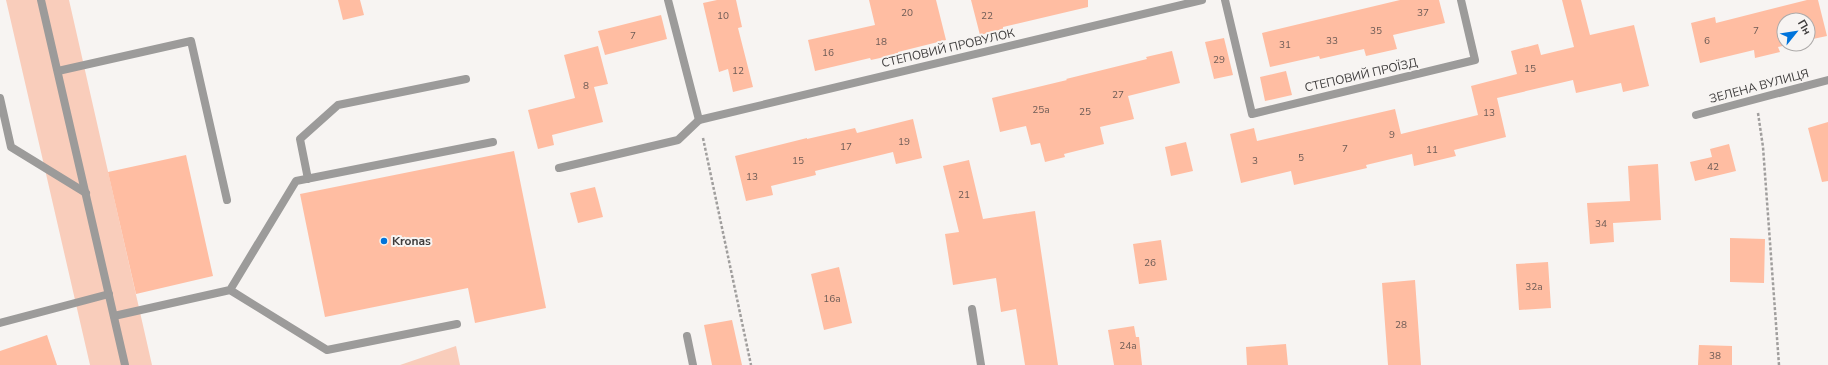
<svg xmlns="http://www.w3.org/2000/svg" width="1828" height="365" viewBox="0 0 1828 365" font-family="'Nunito Sans',sans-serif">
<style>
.green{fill:#f9cdbb}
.building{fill:#ffbda2}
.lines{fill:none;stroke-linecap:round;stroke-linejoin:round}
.path{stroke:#a09e9d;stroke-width:2.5;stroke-dasharray:3 2;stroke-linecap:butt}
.service{stroke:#9c9b9a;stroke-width:8}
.minor{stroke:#9c9b9a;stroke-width:8}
.poi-dot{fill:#0074db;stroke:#f7f4f2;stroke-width:1.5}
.labels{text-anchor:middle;stroke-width:4;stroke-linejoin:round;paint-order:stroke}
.number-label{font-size:10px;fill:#6e5c56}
.street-label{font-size:12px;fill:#3e3c3c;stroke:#f7f4f2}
.poi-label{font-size:12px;font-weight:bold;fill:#3e3c3c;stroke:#f7f4f2;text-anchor:start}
</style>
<rect width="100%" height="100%" fill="#f7f4f2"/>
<!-- green -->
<path class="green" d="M6,0H69L152,365H90Z
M456,346L460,365H400Z"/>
<!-- building -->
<path class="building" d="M338,0H360L364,15L343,20Z
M717,0H736L742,27L738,28L753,87L733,92L728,69L719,72L703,3Z
M869,0H936L946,40L898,52V54L871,60L870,58L815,71L808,40L875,25Z
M971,0H1088V7L1003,27V29L980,35Z
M1400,0H1439L1445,23L1393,35L1397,49L1366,56L1364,49L1320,59L1319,56L1270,67L1262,33Z
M1562,0H1581L1590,35L1634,25L1649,86L1623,92L1621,83L1576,93L1573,80L1497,98L1506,137L1454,150L1456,156L1414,166L1412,154L1366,165L1367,168L1294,185L1291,171L1241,183L1230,134L1254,128L1257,141L1395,109L1401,134L1478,115L1471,86L1517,74L1511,51L1538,44L1541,55L1574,47Z
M1807,0H1818L1827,36L1808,40V20H1784V44H1792L1778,47L1780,52L1755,58L1754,50L1700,63L1691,23L1715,17L1716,23Z
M661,15L667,39L605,55L598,31Z
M1224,38L1233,75L1214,79L1205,42Z
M598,46L608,84L594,87L603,122L552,135L554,145L538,149L528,110L575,98L564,55Z
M1172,51L1180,83L1128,96L1134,119L1100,127L1104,144L1064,154L1065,157L1045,162L1040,143L1031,145L1026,126L1000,132L992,98L1067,80L1066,79L1147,59L1146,57Z
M1286,71L1292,95L1265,101L1260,77Z
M913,119L922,158L896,164L893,152L815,171L816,175L771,186L773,195L746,201L735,156L807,138V139L855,128L857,133Z
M1828,122V181L1822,182L1808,128Z
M1186,142L1193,171L1171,176L1165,147Z
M1729,144L1736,171L1695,181L1690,162L1712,157L1710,149Z
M514,151L546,308L475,323L468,288L325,317L300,194Z
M186,155L213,276L136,294L108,172Z
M969,160L983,219L1035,211L1058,365H1025L1016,309L1001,312L996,278L953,285L945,234L959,232L943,166Z
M1658,164L1661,220L1613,223L1614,242L1590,244L1587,203L1630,201L1628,166Z
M595,187L603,217L578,223L570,193Z
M1730,238L1765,239L1764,283L1730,282Z
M1161,240L1167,280L1139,284L1133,244Z
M1548,262L1551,308L1519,310L1516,264Z
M839,267L852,323L824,330L811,274Z
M1415,280L1421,365H1388L1382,283Z
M732,320L742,365H712L704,325Z
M1134,326L1136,337H1139L1142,365H1114L1108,330Z
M47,335L57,365H0V351Z
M1286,344L1288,365H1247L1246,347Z
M1699,345L1732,346V365H1698Z"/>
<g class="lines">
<!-- path -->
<path class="path" d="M1758,113L1763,147L1779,365
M703,138L751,365"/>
<!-- service -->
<path class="service" d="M58,71L191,41L227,200
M0,98L11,147L86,193
M559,168L678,140L699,120
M308,179L300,139L338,105L466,79
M230,290L296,181L493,142
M972,309L981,365
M114,316L230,290L327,350L457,324
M0,323L109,294
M687,336L693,365"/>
<!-- minor -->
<path class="minor" d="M41,0L125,365
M668,0L699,120L1202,0
M1225,0L1252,114L1475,60L1461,0
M1696,115L1828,80"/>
</g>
<!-- markers -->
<circle class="poi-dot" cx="384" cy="241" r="4"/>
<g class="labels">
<!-- number labels -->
<g class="number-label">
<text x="907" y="16">20</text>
<text x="1423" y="16">37</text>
<text x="723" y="19">10</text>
<text x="987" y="19">22</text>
<text x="1376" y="34">35</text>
<text x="1756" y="34">7</text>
<text x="633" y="39">7</text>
<text x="1332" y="44">33</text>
<text x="1707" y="44">6</text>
<text x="881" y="45">18</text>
<text x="1285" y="48">31</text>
<text x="828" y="56">16</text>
<text x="1219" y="63">29</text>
<text x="1530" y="72">15</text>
<text x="738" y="74">12</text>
<text x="586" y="89">8</text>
<text x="1118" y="98">27</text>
<text x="1041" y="113">25а</text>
<text x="1085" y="115">25</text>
<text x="1489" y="116">13</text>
<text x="1392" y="138">9</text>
<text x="904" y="145">19</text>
<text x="846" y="150">17</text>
<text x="1345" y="152">7</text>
<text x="1432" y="153">11</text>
<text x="1301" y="161">5</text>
<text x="798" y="164">15</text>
<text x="1255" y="164">3</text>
<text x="1713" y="170">42</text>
<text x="752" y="180">13</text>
<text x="964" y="198">21</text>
<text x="1601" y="227">34</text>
<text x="1150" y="266">26</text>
<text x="1534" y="290">32а</text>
<text x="832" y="302">16а</text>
<text x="1401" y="328">28</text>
<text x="1128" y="349">24а</text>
<text x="1715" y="359">38</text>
</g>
<!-- street labels -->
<g class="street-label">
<text transform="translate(948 48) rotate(-13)" y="4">СТЕПОВИЙ ПРОВУЛОК</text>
<text transform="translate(1361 75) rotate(-13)" y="4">СТЕПОВИЙ ПРОЇЗД</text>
<text transform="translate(1759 86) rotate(-15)" y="4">ЗЕЛЕНА ВУЛИЦЯ</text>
</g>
<!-- poi labels -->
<g class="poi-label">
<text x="392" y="245">Kronas</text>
</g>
</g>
<!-- north arrow -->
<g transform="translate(1796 32) rotate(60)"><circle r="19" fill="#f7f4f2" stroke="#adaaa9"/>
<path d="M0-3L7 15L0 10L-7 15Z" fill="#0074db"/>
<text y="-6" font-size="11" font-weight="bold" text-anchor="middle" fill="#3e3c3c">Пн</text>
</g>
</svg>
